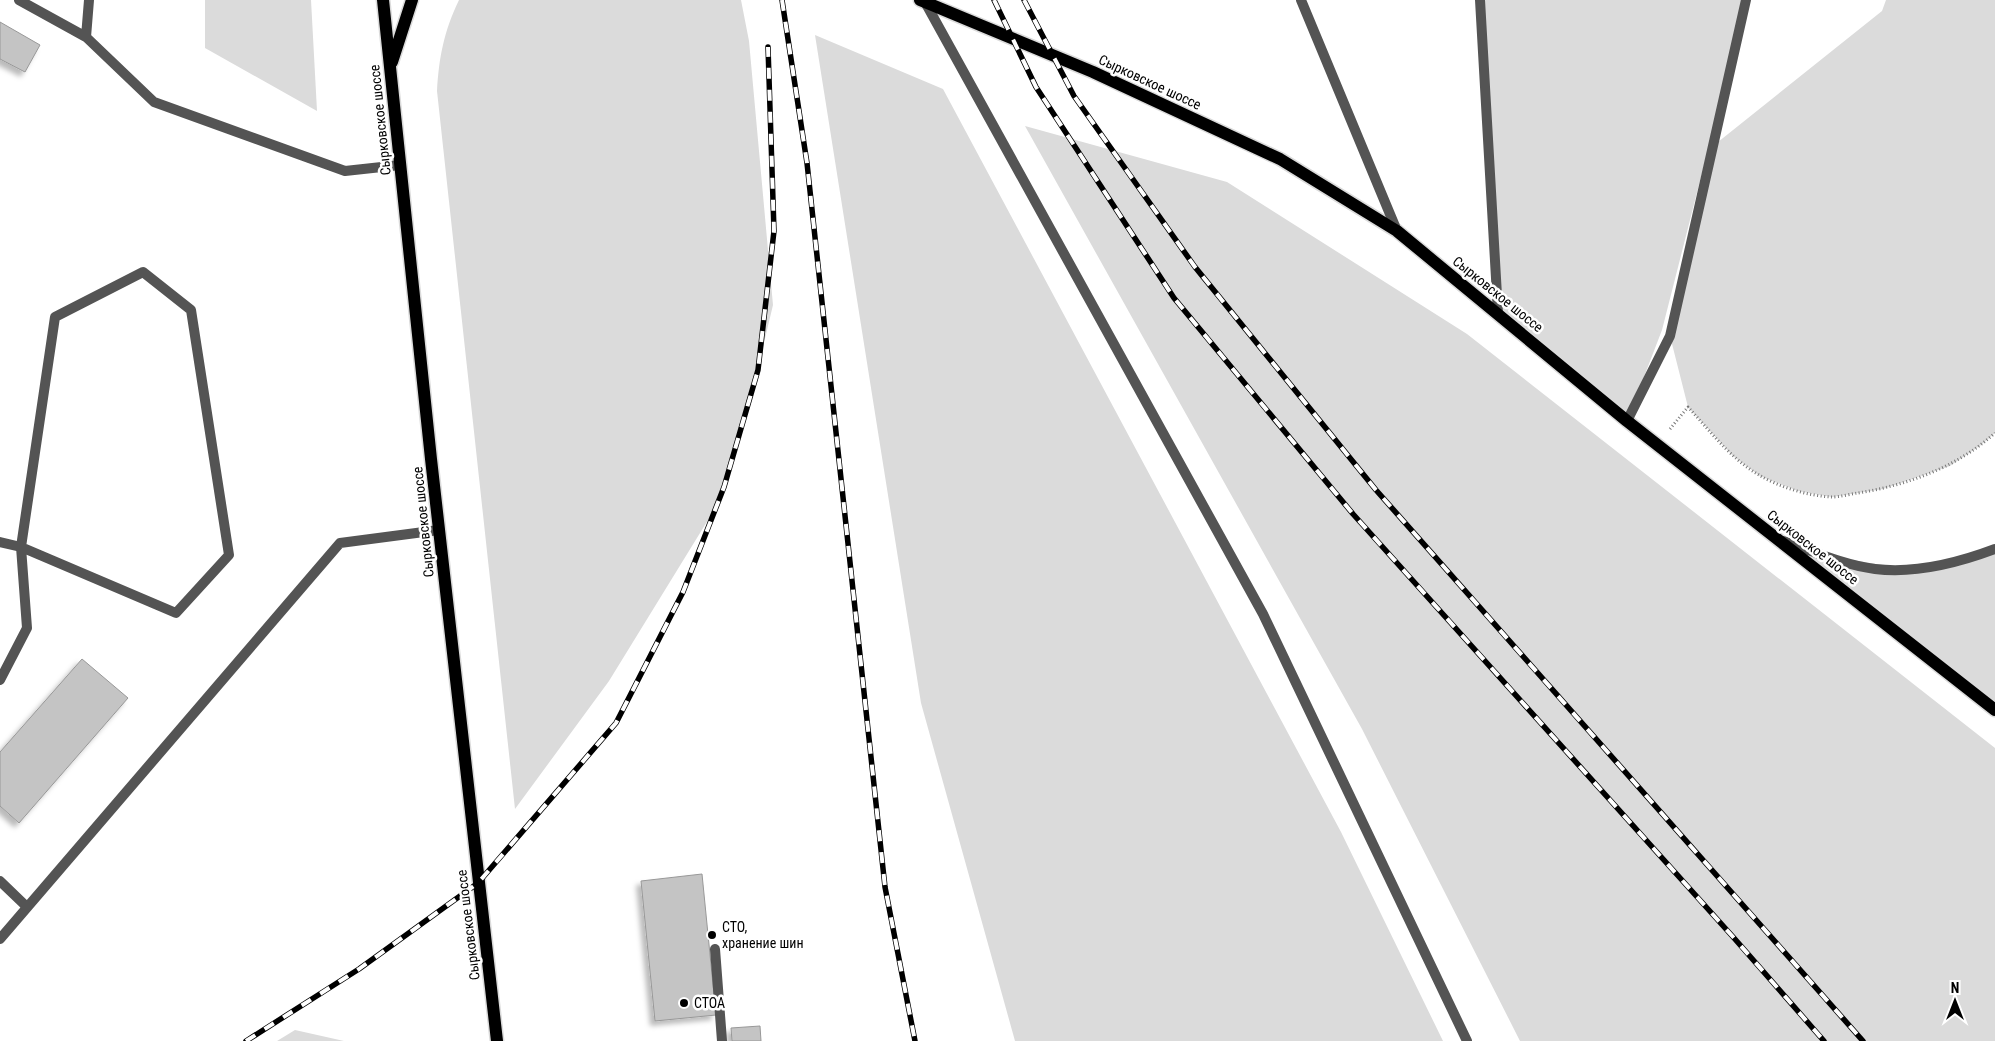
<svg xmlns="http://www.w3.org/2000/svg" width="1995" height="1041" viewBox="0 0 1995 1041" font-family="'Roboto Condensed',sans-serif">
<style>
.green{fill:#dbdbdb}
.building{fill:#c4c4c4;stroke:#989898;filter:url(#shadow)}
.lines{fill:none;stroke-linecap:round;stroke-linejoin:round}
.primary-casing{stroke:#dbdbdb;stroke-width:15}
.path{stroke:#767676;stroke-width:3;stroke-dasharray:1 2.5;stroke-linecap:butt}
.service{stroke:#545454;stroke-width:10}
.tertiary{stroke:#545454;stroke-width:10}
.primary{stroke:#000;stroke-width:12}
.rail-casing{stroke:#000;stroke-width:5.5}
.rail{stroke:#fff;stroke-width:4;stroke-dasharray:11;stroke-linecap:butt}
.poi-dot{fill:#000;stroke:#fff;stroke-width:2}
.labels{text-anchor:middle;stroke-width:5;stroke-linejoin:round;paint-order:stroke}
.street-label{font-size:14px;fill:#000;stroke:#fff}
.poi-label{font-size:14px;fill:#000;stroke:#fff;text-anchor:start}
</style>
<defs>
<filter id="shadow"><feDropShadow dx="-4.5" dy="4.5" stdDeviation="2.5" flood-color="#0004"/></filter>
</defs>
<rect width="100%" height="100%" fill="#fff"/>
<!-- green -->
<path class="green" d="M205,0H311L317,111L205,48Z
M459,0H741L749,41L773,305L746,418L716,507L609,681L515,809L437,91C439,57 444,31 459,0Z
M1480,0H1746L1662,330L1627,421L1498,313Z
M1886,0H1995V433L1981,445L1950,466L1883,489L1832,497L1798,491L1760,476L1733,456L1688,407L1670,336L1713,146L1882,11Z
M815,35L943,89L1341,832L1443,1041H1015L921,703Z
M1025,126L1227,182L1467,334L1995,748V1041H1520L1362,729Z
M1780,540L1827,556L1907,569L1995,549V710Z
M295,1030L344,1041H277Z"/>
<!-- building -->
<path class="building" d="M0,22L40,45L25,72L0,59Z
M82,659L128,698L19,823L0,806V752Z
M702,874L716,1015L655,1021L641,881Z
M760,1026L761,1041H732L731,1028Z"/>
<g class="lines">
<defs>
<path id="primary" d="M383,0L431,459L497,1041
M920,0L1093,72L1280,159L1397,231L1627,421L1995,710
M392,62L412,0"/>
</defs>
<!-- primary casing -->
<use href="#primary" class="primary-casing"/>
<!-- path -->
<path class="path" d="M1670,429L1688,407C1710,431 1731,459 1759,475C1779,487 1808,496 1832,497C1840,497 1850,494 1858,493C1908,485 1957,467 1995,433"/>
<!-- service -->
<path class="service" d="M19,0L86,37L154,102L345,171L400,165
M1301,0L1397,231
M1480,0L1498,313
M925,2L1263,614L1467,1041
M86,37L89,0
M1627,421L1670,336L1746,0
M0,542L21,547L176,613L229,555L191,310L143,272L55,317L21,547L27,628L0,680
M0,881L27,907
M0,939L340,543L439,530
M715,949L722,1041"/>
<!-- tertiary -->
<path class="tertiary" d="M1783,541C1812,551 1844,565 1875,569C1916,574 1958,563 1995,549"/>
<!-- primary -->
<use href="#primary" class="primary"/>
<defs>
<path id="rail" d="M782,0L807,163L885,887L915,1041
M994,0L1036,87L1174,298L1353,514L1734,938L1824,1041
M1024,0L1074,96L1195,267L1376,490L1863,1041
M246,1041L359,969L478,883L616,723L683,592L724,487L758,370L774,231L768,47"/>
</defs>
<!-- rail casing -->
<use href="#rail" class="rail-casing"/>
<!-- rail -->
<use href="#rail" class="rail"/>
</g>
<!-- markers -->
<g class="poi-dot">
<circle cx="712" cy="935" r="5"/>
<circle cx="684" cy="1003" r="5"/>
</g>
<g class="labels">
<!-- street labels -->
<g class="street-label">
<text transform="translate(1150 82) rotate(25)" y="5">Сырковское шоссе</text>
<text transform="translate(380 120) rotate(-96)" y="5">Сырковское шоссе</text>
<text transform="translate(1498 294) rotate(39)" y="5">Сырковское шоссе</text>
<text transform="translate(423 522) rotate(-96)" y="5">Сырковское шоссе</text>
<text transform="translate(1813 547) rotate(38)" y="5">Сырковское шоссе</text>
<text transform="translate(468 925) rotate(-97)" y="5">Сырковское шоссе</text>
</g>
<!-- poi labels -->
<g class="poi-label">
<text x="722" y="932">СТО,<tspan x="722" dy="16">хранение шин</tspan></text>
<text x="694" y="1008">СТОА</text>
</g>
</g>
<!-- north arrow -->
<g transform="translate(1955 1001)" stroke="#ffffff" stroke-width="4" paint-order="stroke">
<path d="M0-4L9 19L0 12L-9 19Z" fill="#000000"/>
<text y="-8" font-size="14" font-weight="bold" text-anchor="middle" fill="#000000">N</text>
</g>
</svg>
